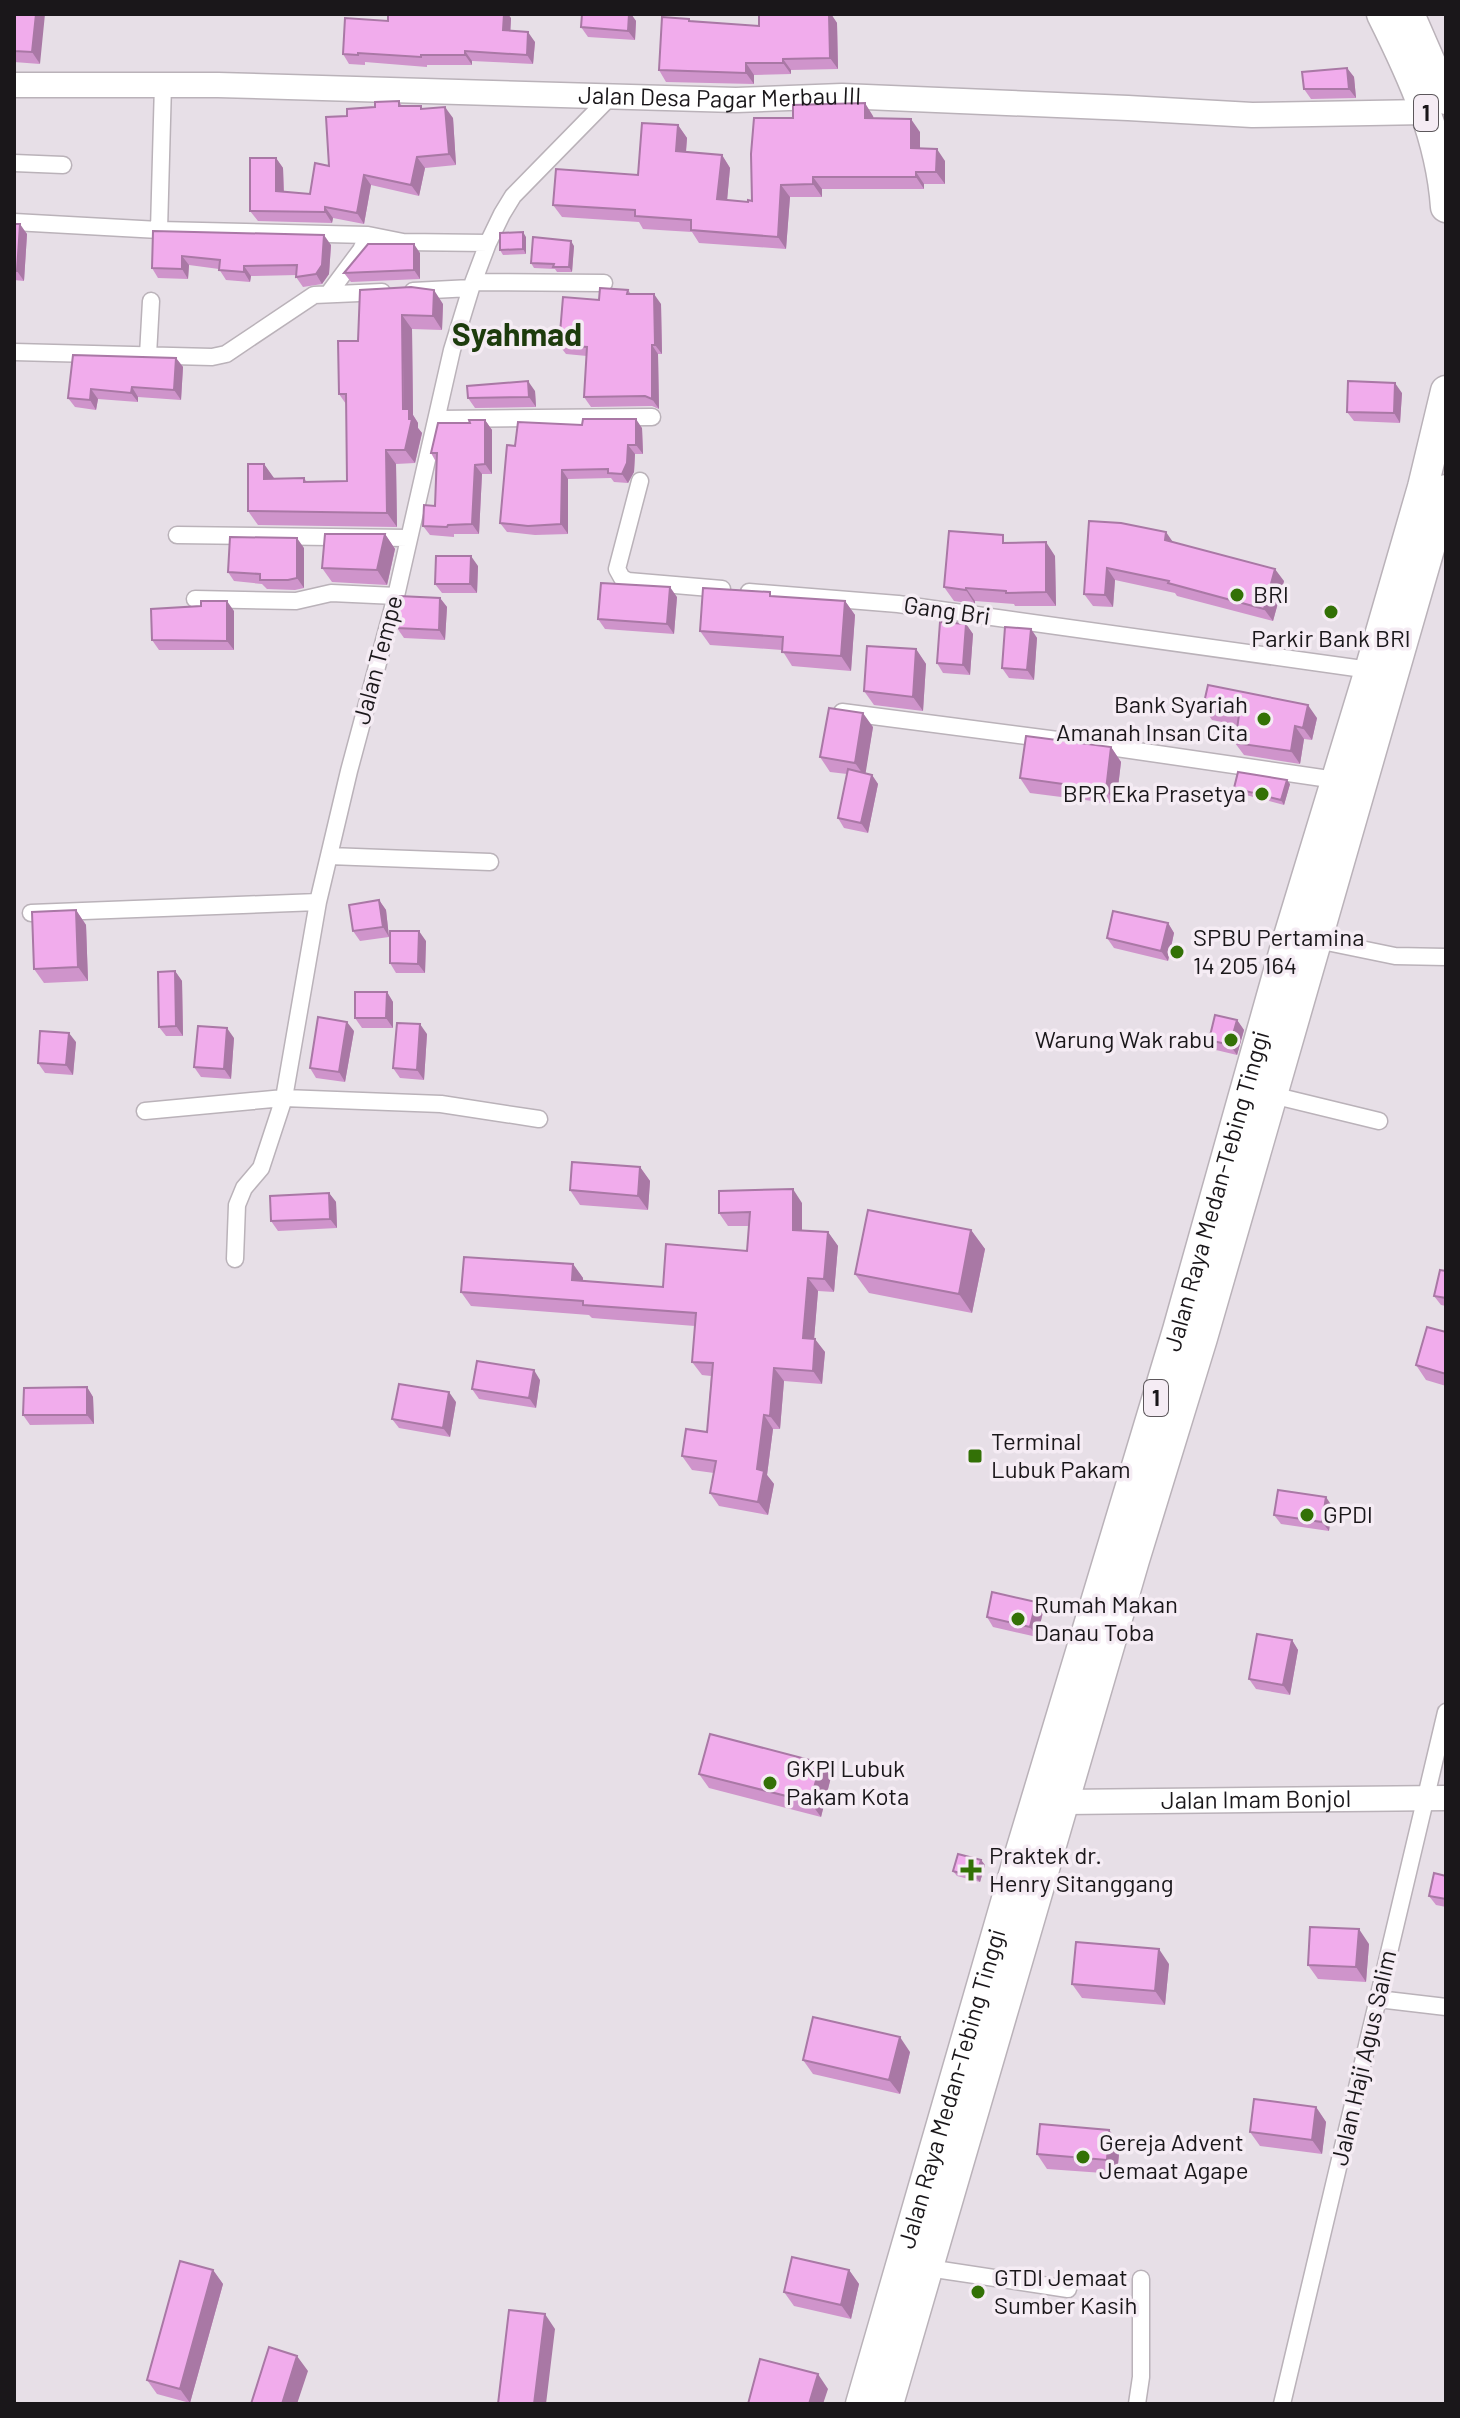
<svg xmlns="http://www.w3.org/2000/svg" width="1460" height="2418" viewBox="0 0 1460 2418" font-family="Barlow,sans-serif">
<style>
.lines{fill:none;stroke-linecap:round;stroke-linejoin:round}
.street-casing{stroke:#bab2b9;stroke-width:19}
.secondary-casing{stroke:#bab2b9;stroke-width:27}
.highway-casing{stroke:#bab2b9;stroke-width:33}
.street{stroke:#fff;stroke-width:16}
.secondary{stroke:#fff;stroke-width:24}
.highway{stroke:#fff;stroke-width:30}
.wall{fill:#cf94cb}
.shaded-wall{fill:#a978a5}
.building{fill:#f1acec;stroke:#a978a5;stroke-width:2}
.poi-dot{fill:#337106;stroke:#f5ecf4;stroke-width:3}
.labels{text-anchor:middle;stroke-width:7;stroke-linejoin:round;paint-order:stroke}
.shield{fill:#f5ecf4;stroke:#5c575b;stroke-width:2}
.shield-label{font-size:22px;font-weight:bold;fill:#1a171a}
.street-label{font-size:24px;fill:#1a171a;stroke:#f5ecf4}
.poi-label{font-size:24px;fill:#1a171a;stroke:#f5ecf4;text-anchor:start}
.district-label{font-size:32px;font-weight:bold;fill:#1d3b0d;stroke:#f5ecf4}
</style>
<rect width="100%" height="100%" fill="#e7dfe7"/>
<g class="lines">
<defs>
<path id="street" d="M14,163L63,165
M14,222L159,230L368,235L403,242L488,243
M159,230L163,84
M474,282L604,283
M413,291L471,288
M329,293L361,250L368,235
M14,352L212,357L226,354L314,295L382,292
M148,355L151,301
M438,419L652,417
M640,481L617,569L622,578L628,581L722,589
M177,535L408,538
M749,592L898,604L1370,670
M195,599L296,601L331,593L396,596
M842,712L1096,745L1336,780
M329,856L490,862
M31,913L318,902
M1317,940L1395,956L1446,957
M1272,1095L1379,1121
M145,1111L284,1098L441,1104L539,1119
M235,1259L237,1205L244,1188L261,1168L284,1098L318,902L349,771L396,596L452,350L471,288L488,243L502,214L513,196L609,98
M1378,1999L1446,2007
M928,2268L1068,2289
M1137,2404L1141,2377V2279
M1282,2404L1446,1712"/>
<g id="secondary">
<path id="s1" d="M14,85H218L736,100L842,96L1128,108L1252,115L1426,112"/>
<path id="s2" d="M1064,1802L1446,1798"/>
</g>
<g id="highway">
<path d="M1382,14C1413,76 1441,137 1446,207"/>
<path d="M1409,14L1446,99"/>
<path id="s3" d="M861,2404L1018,1861L1178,1330L1286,946L1370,670L1423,487L1446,391"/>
<path d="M888,2404L1134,1560L1202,1338L1446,490"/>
</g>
</defs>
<!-- street casing -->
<use href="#street" class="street-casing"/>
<!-- secondary casing -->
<use href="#secondary" class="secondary-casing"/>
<!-- highway casing -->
<use href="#highway" class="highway-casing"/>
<!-- street -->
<use href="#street" class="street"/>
<!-- secondary -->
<use href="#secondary" class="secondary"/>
<!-- highway -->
<use href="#highway" class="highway"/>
</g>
<!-- wall -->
<path class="wall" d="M14,14L40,64L14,62Z
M582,14H631L636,21L635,40L588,37L581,27Z
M759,14H831L837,23L838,69L791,70V74L754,75V84L666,82L659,70L689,19L691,21L759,26Z
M511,18L510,31L535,42L533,64L472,61V65H427V67L365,62V65L349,64L343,54L388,21Z
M1347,68L1354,77L1356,98L1311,99L1304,89Z
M399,101L402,106L424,109L453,118L456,165L425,168L419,196L371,185L364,224L333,218L332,223L258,221L250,211L276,158L283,168L284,192L310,194L329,166L347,116L375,107Z
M873,116L874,118L920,132V148L945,161V184H924V189H822V197H790L786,249L699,243L692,232L643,229L639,222L562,217L553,205L638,175L678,125L687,138L686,152L722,155L730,168L727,200L748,202L752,201Z
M14,224L27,234L24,281L14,280Z
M153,231L331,245L329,274L322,284L303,287L296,277L297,275L251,276L250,282L226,280L219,269L189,265L188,279L158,278L152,268Z
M526,237V254L503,255L500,250Z
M574,246L572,272H557L555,269L534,268L531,263Z
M420,253V279L351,282L344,273Z
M360,290L443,304L442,330L412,329L413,415L418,423V428L422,433L415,463L396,464L397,527L258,525L248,511L264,464L274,479L304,478L307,482L347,481L346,404L339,394L358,341Z
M628,290L631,294L661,304L662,354H658L659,409L652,406L591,407L584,397L587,356L566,354L559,345L599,300Z
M176,358L183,367L181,400L138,397V402L98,399L96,410L75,407L68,398Z
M535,391L536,407L475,408L468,398Z
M1402,393L1400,423L1354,421L1347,412Z
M485,420L492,430V474H482L479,534H454V537L430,535L423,526L435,506L436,462L431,453L470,423Z
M642,428L643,454H635L634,472L628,483L614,482L611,478L568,479V534L535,535L507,532L500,523L515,446Z
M1089,521L1173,542L1284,581L1273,621L1177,596L1175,593L1115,580L1113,607L1093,606L1084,594Z
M385,534L395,549L387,585L332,582L322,568Z
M1009,543L1055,556L1056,606H1015L1014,604L975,601V604L954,601L944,587Z
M304,548V588L295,590L267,589L262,584L234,581L228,572Z
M478,566L477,593H442L435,584Z
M772,596L845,601L855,615L851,671L792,666L782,650L710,645L700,631Z
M677,597L674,634L605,629L598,619Z
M440,598L447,607L445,640L404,638L397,628Z
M234,611V650H159L152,640Z
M966,624L973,634L970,675L943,673L937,663Z
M1031,629L1037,638L1034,680L1009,678L1002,668Z
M916,649L926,664L923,711L874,705L864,691Z
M1203,707L1317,718L1312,740L1304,739L1300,764L1244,755L1235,743L1237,725L1212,720Z
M873,727L865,773L872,775L878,784L868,833L844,828L838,818L847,774L830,772L820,757Z
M1111,747L1121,762L1116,804L1030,793L1020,778Z
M1290,784L1284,805L1238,793L1234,788Z
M379,900L386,910L389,937L360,941L353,931Z
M76,910L86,925L88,981L44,983L34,969Z
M1168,923L1174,933L1168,961L1114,948L1107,938Z
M426,941L425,973H396L390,963Z
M175,971L182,981L183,1036H166L159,1027Z
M387,992L393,1002V1028H362L355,1018Z
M1237,1020L1244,1030L1237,1055L1216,1050L1209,1040Z
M354,1031L345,1082L316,1078L310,1068Z
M427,1034L424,1080L400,1078L393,1068Z
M234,1038L231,1079L201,1077L194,1067Z
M76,1042L73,1075L45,1073L38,1063Z
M640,1167L650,1181L648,1210L580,1205L570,1190Z
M329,1193L336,1202L337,1228L278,1231L271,1221Z
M802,1203V1230L828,1232L838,1246L834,1292L818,1291L814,1339L825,1352L822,1384L784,1381L780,1429H773L767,1475L774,1484L768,1515L719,1506L710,1493L714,1473L692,1470L682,1456L707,1432L711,1376L702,1375L692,1362L695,1326L592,1318L589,1315L471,1306L461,1292L573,1264L583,1278V1281L663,1287L747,1251L749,1226H728L719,1213Z
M971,1230L985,1249L972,1313L869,1293L855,1274Z
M1446,1271V1306L1441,1305L1434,1296Z
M1446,1332V1386L1426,1380L1416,1365Z
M540,1380L536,1408L479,1399L472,1389Z
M87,1387L93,1397L94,1424L30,1425L23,1415Z
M456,1402L450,1437L399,1428L392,1419Z
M1332,1506L1329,1531L1281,1524L1274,1515Z
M1036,1602L1043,1612L1037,1637L993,1627L987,1617Z
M1292,1640L1298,1650L1290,1695L1256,1689L1249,1679Z
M821,1763L831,1777L821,1817L709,1788L699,1774Z
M981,1860L985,1865L980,1882L957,1876L953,1871Z
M1446,1876V1907L1436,1905L1429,1896Z
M1369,1944L1366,1982L1318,1979L1308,1965Z
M1169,1964L1165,2005L1082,1998L1072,1984Z
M910,2052L900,2094L813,2074L803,2060Z
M1316,2107L1326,2122L1322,2154L1260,2146L1250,2132Z
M1109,2130L1120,2144L1117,2174L1047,2169L1037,2154Z
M213,2270L223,2284L190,2403L157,2394L147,2380Z
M849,2270L859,2284L851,2319L794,2306L784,2292Z"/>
<!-- shaded-wall -->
<path class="shaded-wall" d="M36,14H45L40,64L32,52Z
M504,14H508L511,18L510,40L503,30Z
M629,14H631L636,21L635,40L628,31Z
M829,14H831L837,23L838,69L830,58Z
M528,32L535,42L533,64L527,55Z
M465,51L472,61V65L465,55Z
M783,59L791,70V74L783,63Z
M746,63L754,75V84L746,73Z
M1347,68L1354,77L1356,98L1349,89Z
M865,103L873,116L874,131L865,118Z
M445,107L453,118L456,165L449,154Z
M911,119L920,132V161L911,148Z
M678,125L687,138L685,163L676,151Z
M937,149L945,161V184L936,172Z
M722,155L730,168L726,212L717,199Z
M417,157L425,168L419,196L411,185Z
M276,158L283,168L284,202L276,191Z
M916,172L924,184V189L916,177Z
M364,175L371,185L364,224L357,213Z
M813,177L822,189V197L813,184Z
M781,185L790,197L786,249L778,237Z
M325,207L333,218L332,223L325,212Z
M20,224L27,234L24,281L17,271Z
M523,232L526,237V254L523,249Z
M324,235L331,245L329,274L322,284L316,274Z
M571,241L574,246L572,272L569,267Z
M414,244L420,253V279L414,270Z
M182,256L189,265L188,279L182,269Z
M244,266L251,276L250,282L244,272Z
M434,290L443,304L442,330L433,316Z
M654,294L661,304L662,354L655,345Z
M402,315L412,329L413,415L418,423V428L422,433L415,463L405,450Z
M652,345L658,354L659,409L652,399Z
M176,358L183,367L181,400L174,390Z
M528,381L535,391L536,407L529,397Z
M1395,383L1402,393L1400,423L1394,413Z
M132,387L138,397V402L131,393Z
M91,389L98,399L96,410L90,400Z
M636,419L642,428L643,454L636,445Z
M485,420L492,430V474L485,464Z
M628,445L635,454L634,472L628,483L622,474Z
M386,450L396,464L397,527L387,513Z
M264,464L274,478V493L264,479Z
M475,465L482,474L479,534L472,524Z
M562,470L568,479V534L561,524Z
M1166,532L1175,545L1165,540Z
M385,534L395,549L387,585L377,570Z
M297,538L304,548V588L297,578Z
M1046,542L1055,556L1056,606L1046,592Z
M471,556L478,566L477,593L470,584Z
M1107,568L1115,580L1113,607L1105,595Z
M1275,569L1284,581L1273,621L1264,609Z
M670,587L677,597L674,634L667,624Z
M966,588L975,601V604L966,590Z
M440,598L447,607L445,640L439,630Z
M227,601L234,611V650L227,641Z
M845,601L855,615L851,671L841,656Z
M966,624L973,634L970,675L963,665Z
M1031,629L1037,638L1034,680L1027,670Z
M916,649L926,664L923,711L913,697Z
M1308,705L1317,718L1312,740L1303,728Z
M863,713L873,727L865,777L855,763Z
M1295,726L1304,739L1300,764L1291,751Z
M1111,747L1121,762L1116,804L1106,790Z
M872,775L878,784L868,833L861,823Z
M1287,780L1290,784L1284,805L1281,800Z
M379,900L386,910L389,937L383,927Z
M76,910L86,925L88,981L78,967Z
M1168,923L1174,933L1168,961L1161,951Z
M419,931L426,941L425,973L418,964Z
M175,971L182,981L183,1036L176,1026Z
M387,992L393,1002V1028L386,1018Z
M1237,1020L1244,1030L1237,1055L1230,1045Z
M347,1022L354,1031L345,1082L339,1072Z
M420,1024L427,1034L424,1080L417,1070Z
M227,1028L234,1038L231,1079L224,1069Z
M69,1033L76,1042L73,1075L66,1065Z
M640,1167L650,1181L648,1210L638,1196Z
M793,1189L802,1203V1243L793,1230Z
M329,1193L336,1202L337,1228L330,1219Z
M971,1230L985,1249L972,1313L959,1294Z
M828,1232L838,1246L834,1292L824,1279Z
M573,1264L583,1278L582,1294L572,1280Z
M808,1278L818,1291L813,1352L803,1338Z
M815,1339L825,1352L822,1384L813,1371Z
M774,1368L784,1381L780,1429L770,1416Z
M534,1370L540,1380L536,1408L529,1398Z
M87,1387L93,1397L94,1424L87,1415Z
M449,1392L456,1402L450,1437L443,1428Z
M764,1415L773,1429L767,1475L774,1484L768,1515L758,1502L757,1469Z
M1326,1497L1332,1506L1329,1531L1322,1522Z
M1036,1602L1043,1612L1037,1637L1030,1627Z
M1292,1640L1298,1650L1290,1695L1283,1685Z
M821,1763L831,1777L821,1817L810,1802Z
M981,1860L985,1865L980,1882L976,1878Z
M1359,1929L1369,1944L1366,1982L1356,1967Z
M1159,1949L1169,1964L1165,2005L1155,1991Z
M900,2037L910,2052L900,2094L889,2080Z
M1316,2107L1326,2122L1322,2154L1312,2140Z
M1109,2130L1120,2144L1117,2174L1107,2160Z
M213,2270L223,2284L190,2403L180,2389Z
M849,2270L859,2284L851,2319L841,2305Z
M545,2314L555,2329L546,2404H534Z
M297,2356L308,2371L297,2404H282Z
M818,2374L828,2389L823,2404H809Z"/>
<!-- building -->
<path class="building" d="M14,14H36L32,52L14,51Z
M388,14H504L503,30L528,32L527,55L465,51V55H421V57L358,53V55L343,54L345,18L388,21Z
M582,14H629L628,31L581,27Z
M759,14H829L830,58L783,59V63H746V73L659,70L662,17L689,19V21L759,26Z
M1347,68L1349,89H1304L1302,72Z
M399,101V106H421V109L445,107L449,154L417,157L411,185L364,175L357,213L325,207V212L250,211V158H276V191L310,194L315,163L329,166L326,117L347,116V109L375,107V102Z
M865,103V118L911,119V148L937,149L936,172H916V177H813V184L781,185L778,237L691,230V220L635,216V210L553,205L556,169L638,175L642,123L678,125L676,151L722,155L717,199L748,202V200L752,201L751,154L754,118H793V105Z
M14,224H20L17,271H14Z
M153,231L324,235L322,265L316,274L296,277L297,265L244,266V272L219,270L220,260L182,256V269L152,268Z
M523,232V249L500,250V233Z
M533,237L571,241L569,267H553L554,264L531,263Z
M368,244H414V270L344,273Z
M411,287L434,290L433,316L402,315L403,409H409V419H412L405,450H386L387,513L248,511V464H264V479L304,478V482L347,481L346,394H339L338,341H358L360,290Z
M600,288L628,290L627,294H654L655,345H652V399L645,396L584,397L587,347L559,345L563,297L599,300Z
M73,355L176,358L174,390L132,387L131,393L91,389L90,400L68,398Z
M528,381L529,397L468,398L467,386Z
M1348,381L1395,383L1394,413L1347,412Z
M583,419H636V445H628L627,463L622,474L608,473V469L562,470L561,524L528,526L500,523L507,445L515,446L518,422L582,425Z
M469,420H485V464L475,465L472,524L448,525L447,527L423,526L424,505L435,506L437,453H431L438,423H470Z
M1089,521L1121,523L1166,532L1165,540L1275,569L1264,609L1168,583L1169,581L1107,568L1105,595L1084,594Z
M949,531L1003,535V543L1046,542V592L1006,593V591L966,588V590L944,587Z
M325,534H385L377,570L322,568Z
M230,537L297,538V578L288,580H260V574L228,572Z
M436,556H471L470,584H435Z
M601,583L670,587L667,624L598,619Z
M703,588L770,592V596L845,601L841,656L782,652L783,637L700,631Z
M399,596L440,598L439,630L397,628Z
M201,601H227V641L152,640L151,609L201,606Z
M940,622L966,624L963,665L937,663Z
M1005,627L1031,629L1027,670L1002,668Z
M867,646L916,649L913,697L864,691Z
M1208,685L1308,705L1303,728L1295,726L1291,751L1235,743L1239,715L1203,707Z
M829,708L863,713L855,763L820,757Z
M1026,736L1111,747L1106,790L1020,778Z
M848,769L872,775L861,823L838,818Z
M1238,772L1287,780L1281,800L1234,788Z
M379,900L383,927L353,931L349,905Z
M76,910L78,967L34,969L32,912Z
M1113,911L1168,923L1161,951L1107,938Z
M390,931H419L418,964L390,963Z
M175,971L176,1026L159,1027L158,972Z
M355,992H387L386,1018H355Z
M1215,1015L1237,1020L1230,1045L1209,1040Z
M318,1017L347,1022L339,1072L310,1068Z
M397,1023L420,1024L417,1070L393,1068Z
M198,1026L227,1028L224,1069L194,1067Z
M40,1031L69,1033L66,1065L38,1063Z
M572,1162L640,1167L638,1196L570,1190Z
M793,1189V1230L828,1232L824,1279L808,1278L803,1338L815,1339L813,1371L774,1368L770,1416L764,1415L757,1469L764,1471L758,1502L710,1493L716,1461L682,1456L686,1429L707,1432L713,1363L692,1362L696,1313L583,1305V1301L461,1292L464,1257L573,1264L572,1280L663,1287L666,1244L747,1251L750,1212L719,1213V1191Z
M329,1193L330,1219L271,1221L270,1196Z
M868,1210L971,1230L959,1294L855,1274Z
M1440,1270L1446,1271V1298L1434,1296Z
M1427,1327L1446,1332V1374L1416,1365Z
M477,1361L534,1370L529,1398L472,1389Z
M399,1384L449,1392L443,1428L392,1419Z
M87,1387V1415H23L24,1388Z
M1278,1490L1326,1497L1322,1522L1274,1515Z
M992,1592L1036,1602L1030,1627L987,1617Z
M1257,1634L1292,1640L1283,1685L1249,1679Z
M710,1734L821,1763L810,1802L699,1774Z
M958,1854L981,1860L976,1878L953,1871Z
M1434,1873L1446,1876V1899L1429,1896Z
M1310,1927L1359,1929L1356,1967L1308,1965Z
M1076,1942L1159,1949L1155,1991L1072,1984Z
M813,2017L900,2037L889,2080L803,2060Z
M1254,2099L1316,2107L1312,2140L1250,2132Z
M1040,2124L1109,2130L1107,2160L1037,2154Z
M792,2257L849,2270L841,2305L784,2292Z
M180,2261L213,2270L180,2389L147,2380Z
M509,2310L545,2314L534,2404H498Z
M269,2347L297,2356L282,2404H251Z
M760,2359L818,2374L809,2404H748Z"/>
<!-- markers -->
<g class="poi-dot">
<circle cx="1237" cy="595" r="8"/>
<circle cx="1331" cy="612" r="8"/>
<circle cx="1264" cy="719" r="8"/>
<circle cx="1262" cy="794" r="8"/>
<circle cx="1177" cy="952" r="8"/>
<circle cx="1231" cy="1040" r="8"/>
<rect x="967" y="1448" width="16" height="16" rx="4"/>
<circle cx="1307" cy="1515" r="8"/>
<circle cx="1018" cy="1619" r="8"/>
<circle cx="770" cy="1783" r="8"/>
<path d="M967 1858h8v8h8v8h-8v8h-8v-8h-8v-8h8z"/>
<circle cx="1083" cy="2157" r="8"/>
<circle cx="978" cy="2292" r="8"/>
</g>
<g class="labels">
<!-- shield labels -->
<g class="shield">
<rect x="1414" y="95" width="24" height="36" rx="6"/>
<rect x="1144" y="1380" width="24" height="36" rx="6"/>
</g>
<g class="shield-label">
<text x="1426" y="121">1</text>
<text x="1156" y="1406">1</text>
</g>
<!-- street labels -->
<g class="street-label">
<text dy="8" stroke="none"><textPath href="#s1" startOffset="706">Jalan Desa Pagar Merbau III</textPath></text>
<text transform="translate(947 611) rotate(8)" y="8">Gang Bri</text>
<text transform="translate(378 660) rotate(-75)" y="8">Jalan Tempe</text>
<text dy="8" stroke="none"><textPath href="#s3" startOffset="1264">Jalan Raya Medan-Tebing Tinggi</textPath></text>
<text dy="8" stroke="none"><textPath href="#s2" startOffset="192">Jalan Imam Bonjol</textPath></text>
<text transform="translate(1364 2058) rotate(-77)" y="8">Jalan Haji Agus Salim</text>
<text dy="8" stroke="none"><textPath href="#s3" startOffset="328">Jalan Raya Medan-Tebing Tinggi</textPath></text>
</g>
<!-- poi labels -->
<g class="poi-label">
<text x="1253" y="603">BRI</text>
<text x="1331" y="647" text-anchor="middle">Parkir Bank BRI</text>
<text x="1248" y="713" text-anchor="end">Bank Syariah<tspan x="1248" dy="28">Amanah Insan Cita</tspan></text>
<text x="1246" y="802" text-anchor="end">BPR Eka Prasetya</text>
<text x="1193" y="946">SPBU Pertamina<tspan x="1193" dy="28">14 205 164</tspan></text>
<text x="1215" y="1048" text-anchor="end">Warung Wak rabu</text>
<text x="991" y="1450">Terminal<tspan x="991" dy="28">Lubuk Pakam</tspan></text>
<text x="1323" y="1523">GPDI</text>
<text x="1034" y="1613">Rumah Makan<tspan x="1034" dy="28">Danau Toba</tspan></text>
<text x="786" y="1777">GKPI Lubuk<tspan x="786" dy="28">Pakam Kota</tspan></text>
<text x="989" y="1864">Praktek dr.<tspan x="989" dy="28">Henry Sitanggang</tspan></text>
<text x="1099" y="2151">Gereja Advent<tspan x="1099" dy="28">Jemaat Agape</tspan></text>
<text x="994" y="2286">GTDI Jemaat<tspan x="994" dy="28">Sumber Kasih</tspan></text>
</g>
<!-- district labels -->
<g class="district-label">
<text x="517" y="346">Syahmad</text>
</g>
</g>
<!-- border -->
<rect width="1460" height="2418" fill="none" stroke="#1a171a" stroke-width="32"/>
</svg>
